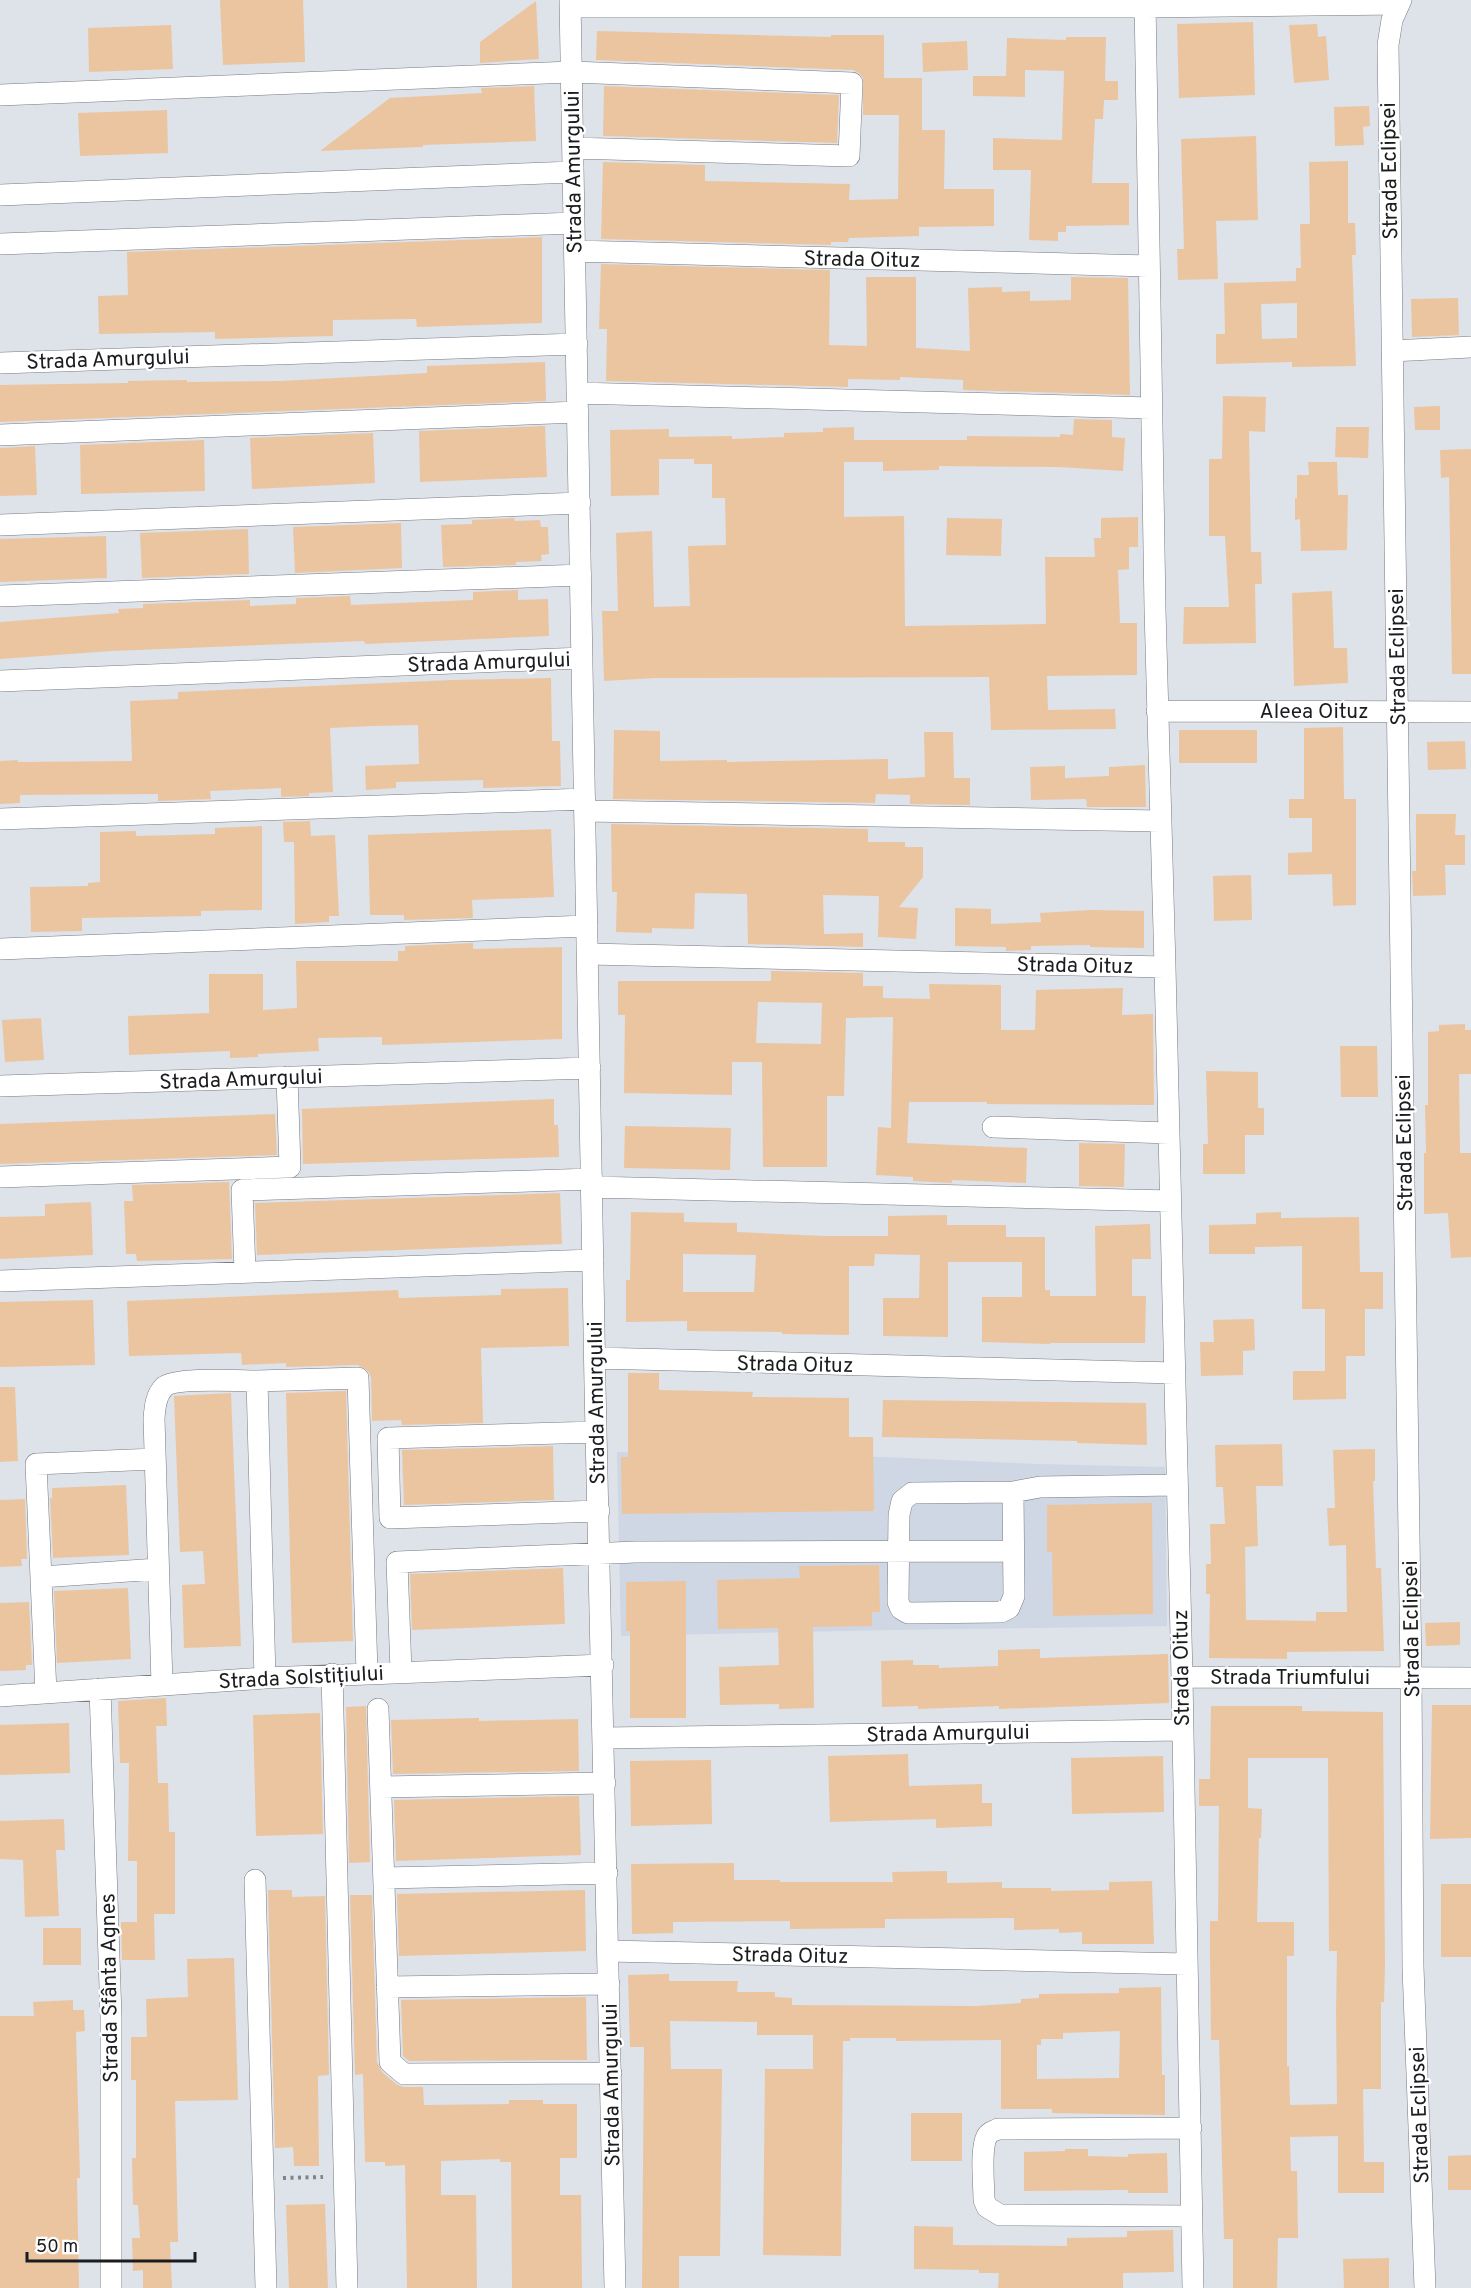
<svg xmlns="http://www.w3.org/2000/svg" width="1471" height="2288" viewBox="0 0 1471 2288" font-family="Overpass,sans-serif">
<style>
.built{fill:#cfd6e4}
.building{fill:#ebc5a0;fill-rule:evenodd}
.lines{fill:none;stroke-linecap:round;stroke-linejoin:round}
.minor-casing{stroke:#777a80;stroke-width:22}
.path{stroke:#808388;stroke-width:4;stroke-dasharray:3 4.5;stroke-linecap:butt}
.minor{stroke:#fff;stroke-width:21}
.labels{text-anchor:middle;stroke-width:4.5;stroke-linejoin:round;paint-order:stroke}
.street-label{font-size:21px;fill:#1b1c1f;stroke:#fff}
</style>
<rect width="100%" height="100%" fill="#dee2e9"/>
<!-- built -->
<path class="built" d="M617,1452L884,1457L1035,1464L1165,1467L1167,1626L889,1630L621,1636Z"/>
<!-- building -->
<path class="building" d="M220,0H303L305,62L223,65Z
M536,1L539,59L480,63V42Z
M1253,22L1255,95L1179,98L1177,24Z
M1317,24L1318,37L1326,36L1329,80L1294,83L1289,25Z
M171,25L173,69L89,72L88,28Z
M597,31L831,37V35H884V78H922V130H945L944,189H994V226L919,227V236L849,238L848,242H831V245L601,239L603,162L705,165V181L850,184L849,200L898,199L899,115H863V78L859,73L853,70L596,60Z
M1066,37H1106L1105,81H1118V100H1104L1103,119H1095L1092,183H1129V225L1066,226V232H1058V241L1029,240L1031,170H993V138L1062,140L1064,71L1025,70V97L973,96V76H1006L1007,38L1066,40Z
M967,41L968,70L923,72L922,43Z
M534,86L536,141L423,145V147L320,151L390,98L482,93L481,88Z
M604,86L839,95L837,143L603,136Z
M1369,106L1370,126L1363,127L1364,145L1335,146L1334,107Z
M167,110L168,153L80,156L78,113Z
M1256,136L1258,220L1216,221L1218,279L1178,280L1177,249H1184L1181,139Z
M1348,161V223H1355L1356,255H1352L1356,366L1292,367V362L1216,364V334H1225L1224,283L1296,281V268H1301L1300,224H1310L1309,162ZM1297,303V338L1262,339L1261,304Z
M542,237V323L417,327L416,319L333,320V336L215,339V332L99,334L98,296L128,295L127,252Z
M601,264L830,270L829,345L867,346L866,277H916V348L970,351L968,288L1002,287V292L1030,291V301L1071,300V277L1128,278L1130,395L963,390V380L900,377V380L848,379V387L606,381L607,329H599Z
M1458,298L1459,335L1412,337L1411,299Z
M545,362L546,401L0,422V385L128,383V381L187,380V382L281,381L427,373V366Z
M1223,396L1266,397L1265,432L1249,431L1251,552H1261L1262,584H1255L1256,643L1183,644L1184,607H1229L1225,536H1209V459H1222Z
M1440,406V430H1415L1414,407Z
M1074,419L1112,420V437L1125,438L1123,471L1059,467L939,466V470L883,471V462H844V517L904,516L905,626L1046,624L1045,557H1095L1094,538H1101V518L1138,517V547H1129V569L1118,570L1120,623H1137V675L1047,676L1048,710L1115,709L1116,729L991,730L989,677L655,678L604,681L602,611H618L616,533L652,531L654,607L690,606L688,546L726,545L725,498H712V464H694V459H659V495L611,496L610,430L669,429V437L732,436V439L784,437V433L823,432V428L854,427V440H967V436L1060,437V434L1073,435Z
M545,426L547,477L420,482L419,431Z
M1336,427H1369L1368,458L1335,457Z
M373,433L375,483L252,489L250,438Z
M204,440L205,491L81,494L80,445Z
M35,446L37,495L0,496V448Z
M1471,449V674H1452L1449,477L1441,478L1440,450Z
M1308,462H1337L1338,495H1348L1347,550L1301,551L1300,519L1295,520V498H1297V475H1309Z
M514,518L515,521L540,520L541,527H548L549,554L541,555L542,561L516,562V565L443,567L441,525L472,524V520Z
M947,518L1002,519L1001,556L946,555Z
M401,523L402,568L295,573L293,527Z
M248,529L249,574L142,578L140,533Z
M106,536L107,578L0,582V539Z
M518,590V600L548,599L549,636L365,644L364,641L112,651L0,659V622L119,613L118,609L143,608V604L250,600V606L296,604V598L350,596L351,605L473,600V592Z
M1332,591L1334,648H1347L1348,683L1294,686L1292,593Z
M551,678L552,741H560L561,786L483,788V780L396,782V788L366,790L365,766L419,764L418,725L372,726L330,728L333,792L309,793V796L281,797V788L210,791L211,799L158,801V794L20,795V803L0,804V761L18,760V762L132,761L130,701L178,699V692L453,680Z
M1343,727L1344,799H1356V905L1333,906L1332,874L1288,875V853L1312,852V818H1289V799H1304V728Z
M614,730L660,731V761L727,760V762L888,759V779L925,777L924,732H953L954,778H970V805L910,804V795L876,794L875,803L613,799Z
M1179,730H1257V763H1179Z
M1465,741L1466,769L1428,770L1427,742Z
M1145,765L1146,807H1087L1086,799L1031,800L1030,767L1065,766V778L1109,776V767Z
M1416,814H1456L1455,835H1465V865H1445L1446,895L1413,896L1412,871H1416Z
M310,821L311,836L335,835L339,916H329V922L295,924L294,842H284L283,822Z
M611,824L868,829V842H905V847H923V877L899,907L918,908L916,939L878,937L879,896L823,895L824,934L863,933V947L748,944L747,894L695,893L694,929L652,928V933L616,932L617,892H612Z
M262,826V910L201,911V916L82,918V931L31,932L30,887L88,886V883L100,882V832L136,831V836L215,834V828Z
M551,829L554,897L472,900L473,918L404,920V915H370L368,835Z
M1251,875L1252,920L1214,921L1213,876Z
M955,908L991,909V924L1041,922L1040,913L1091,910L1144,911V948L1090,947V945L1031,946V950L1006,951V947L955,946Z
M473,943V949L562,947V1039L382,1045V1037L318,1038L319,1051L258,1054V1057L230,1058V1051L129,1055L128,1016L209,1013V974H263V1010L297,1008L296,961H398V951H405V946Z
M771,971L863,973V986H883V998L930,999L929,984L1001,985V1030H1035L1036,990L1123,988L1122,1015L1153,1014L1154,1105L987,1104V1102H909L907,1143L1027,1148L1026,1183L952,1180V1183L913,1181V1177L876,1175L878,1127L891,1128L893,1017L846,1018L844,1096H827V1167H763L762,1062H732V1095L624,1093L625,1015H618V981H771ZM758,1002L822,1003L821,1044L756,1043Z
M41,1018L44,1060L5,1062L2,1020Z
M1465,1024V1030H1471V1074H1459L1460,1153H1471V1257L1451,1258L1448,1213L1424,1214V1153H1426L1425,1105H1428V1032L1439,1031V1025Z
M1340,1046H1377L1378,1097H1341Z
M1206,1071L1258,1072V1108H1264V1135H1245V1174H1203V1144H1208Z
M554,1099V1125H558L559,1157L303,1164L302,1109Z
M275,1114L277,1155L0,1164V1124Z
M625,1126L731,1128L730,1170L624,1168Z
M1079,1143L1125,1144L1124,1187L1079,1186Z
M229,1182L232,1259L137,1261L136,1254H126L124,1201H133L132,1185Z
M560,1193L562,1244L257,1255L255,1203Z
M91,1202L93,1255L0,1259V1217L45,1216V1204Z
M631,1212L684,1213V1222L737,1223V1232L824,1236H888V1216L947,1215V1225H1006V1237H1045V1290H1050V1296H1096L1095,1226L1150,1224L1151,1259H1132V1296H1146L1145,1343H1050V1344L982,1342V1297H1022V1262H948V1337L883,1336V1298H919L920,1255L875,1254L874,1266H849V1335L782,1334V1332L687,1331V1321L626,1322V1280H630ZM683,1254L756,1255L754,1292H683Z
M1281,1212V1218L1359,1217L1360,1272H1383V1309H1365V1356H1346V1399L1293,1400V1371H1325V1309H1302V1246L1255,1247V1254H1209V1225L1256,1224V1213Z
M568,1288L569,1346L481,1348L483,1423L402,1425L401,1420L372,1421L371,1377L368,1371L358,1365L286,1367V1363L242,1365L241,1353L129,1356L127,1301L398,1290L399,1298L501,1295V1289Z
M93,1300L95,1365L0,1367V1302Z
M1254,1319L1255,1350L1243,1351V1375L1201,1376L1200,1342H1214L1213,1320Z
M628,1373H659V1390L753,1392L752,1397L849,1398V1437H873L874,1511L622,1514L621,1457H628Z
M0,1387H15L18,1461L0,1462Z
M346,1391L353,1641L292,1643L286,1393Z
M231,1393L241,1646L184,1648L182,1585L205,1584L203,1551L180,1552L174,1396Z
M883,1400L1146,1403L1147,1445L1077,1443V1441L882,1437Z
M1282,1444L1283,1486H1256L1258,1546L1245,1547L1246,1620L1316,1621V1612H1347L1346,1545L1329,1546L1327,1508H1335L1333,1450L1375,1449V1481H1373L1376,1568H1381L1384,1651L1287,1652V1659L1209,1658L1210,1594H1206V1564H1211L1210,1524H1225L1223,1487H1216L1215,1445Z
M553,1446L554,1500L404,1505L402,1450Z
M126,1485L129,1555L53,1558L50,1498H52V1488Z
M25,1499L27,1559H21L22,1566L0,1567V1500Z
M1152,1503L1153,1614L1053,1616L1052,1552H1047V1505Z
M879,1565L880,1612H872V1626L813,1627L814,1708L779,1709V1704L720,1705L719,1667L779,1665L778,1628L718,1629L717,1580L800,1578L799,1566Z
M563,1568L565,1624L412,1630L410,1574Z
M686,1581V1718H630V1631H626V1582Z
M128,1588L131,1659L57,1663L54,1591Z
M29,1602L32,1665H26V1670L0,1671V1603Z
M1460,1622V1645L1426,1646L1425,1623Z
M1040,1649V1658L1168,1654L1169,1703L999,1709V1706L918,1709V1706L882,1707L881,1661L913,1660V1665H939V1668L998,1666V1650Z
M166,1698L167,1726H156L158,1783H168L169,1832H175V1914H154L155,1960H122L121,1922H137V1861H128L129,1763H120L118,1701Z
M1432,1705H1471V1838L1430,1839Z
M366,1706L370,1862L349,1863L346,1707Z
M1211,1706H1302V1711L1383,1712L1385,1967L1384,2002H1381V2089H1363L1364,2162H1384V2193H1338V2136L1290,2137L1291,2171H1297L1298,2238H1278L1277,2288H1233V2239H1224L1219,2040H1211L1210,1955V1921H1218L1219,1806H1199V1779H1210ZM1248,1758H1328L1329,1951H1337L1336,2013L1337,2104L1290,2105L1289,2066H1287V1956H1294V1922H1257L1259,1838H1261L1262,1809L1248,1808Z
M320,1713L323,1834L256,1836L253,1715Z
M479,1718V1721L578,1719L579,1771L393,1774L391,1720Z
M69,1723L70,1773L0,1775V1725Z
M908,1754L909,1786L982,1784V1803H992V1826L936,1828V1819L830,1822L828,1756Z
M1163,1756L1164,1812L1072,1814L1071,1758Z
M711,1760L712,1824L631,1826L630,1761Z
M579,1796L581,1855L396,1861L394,1800Z
M64,1819L65,1850H56L59,1916L25,1917L23,1860L0,1859V1821Z
M734,1863V1880H780V1882H893L892,1872L947,1871V1883L1002,1882V1888H1051V1891L1109,1890V1882L1152,1881L1154,1944H1082V1932L1059,1933V1929L1014,1930V1918L885,1919V1928L790,1929V1921L673,1922V1933L632,1934L631,1864Z
M1441,1884H1471V1957H1441Z
M268,1890H292V1897L325,1896L329,2075L318,2076L319,2166H294L293,2147L275,2148Z
M585,1890L586,1951L399,1956L397,1894Z
M350,1895H372L377,2062L382,2072L396,2084L403,2087H423L424,2105L509,2104V2100H543V2104H577V2158H560V2195H581L582,2288H512L511,2162H500V2159L441,2161V2195H476L477,2288H407L405,2165L385,2166V2162H365L363,2074L355,2075Z
M43,1928H81V1965H43Z
M234,1958L238,2100L175,2101L178,2242H170L172,2288H143V2270L133,2271L132,2238H140L138,2205H133L132,2158H136V2080H131V2037H147L146,1999L188,1997L187,1959Z
M669,1974V1981H738L737,1992H775V1997L792,1998V2005L976,2006L1021,2003V1999L1039,1998V1994L1119,1993V1988L1161,1987L1162,2075H1165V2115L1052,2113V2109H1001V2040L896,2041V2038H850V2041H843L841,2256L763,2255L765,2069H813V2035H757V2022L670,2021L671,2069H722L720,2256H679V2288H642L644,2047H630L628,1975ZM1120,2031L1119,2078L1037,2079V2045H1041V2039H1063V2033Z
M586,1997L587,2060L409,2061L403,2056L401,2000Z
M73,2000V2010H84L85,2031L76,2032L80,2178H77L79,2288H0V2016H34L33,2002Z
M911,2113H962V2161H911Z
M1065,2149H1088V2156L1128,2157V2154L1167,2153L1168,2193H1128V2190L1024,2191V2152L1065,2151Z
M1471,2155V2190H1448V2156Z
M325,2204L328,2288H289L286,2205Z
M914,2226L953,2227V2245L1067,2246V2238L1127,2237V2231L1173,2230L1174,2272L1123,2273V2288H998L999,2273H979V2270L914,2269Z
M1389,2258V2288H1344L1343,2259Z"/>
<g class="lines">
<defs>
<path id="minor" d="M570,0L595,1386L615,2288
M1145,0L1155,609L1165,967L1182,1677L1193,2288
M1401,0L1392,20L1388,45L1411,1677L1413,1967L1425,2288
M571,7H1145L1399,4
M0,95L572,72L852,83L849,156L573,148
M0,195L573,172
M0,244L574,223
M575,251L1149,266
M1392,351L1471,347
M0,363L577,344
M577,393L1151,408
M0,435L578,412
M0,525L580,503
M0,596L581,575
M0,681L582,658
M1157,711L1471,712
M585,811L1160,821
M0,819L585,799
M0,949L587,926
M588,954L1165,967
M0,1086L590,1068
M993,1127L1169,1133
M0,1177L290,1167L287,1077
M592,1187L1171,1201
M245,1272L242,1190L592,1179
M0,1281L593,1260
M595,1358L1175,1373
M257,1381L358,1378L367,1673
M596,1432L388,1438L390,1518L599,1511
M1013,1492L1014,1596L1009,1608L1001,1612L908,1613L901,1609L898,1602L899,1515L902,1501L912,1493Z
M1013,1492L1040,1487L1176,1485
M41,1577L158,1569
M401,1672L397,1562L636,1552L1013,1551
M332,1674L347,2288
M1182,1677L1471,1678
M162,1684L154,1418C155,1407 156,1395 164,1387C175,1377 240,1381 257,1381L265,1678
M100,1689L111,2017V2288
M46,1693L36,1464L155,1459
M0,1696L265,1678L603,1665
M378,1709L390,2062L404,2074L611,2073
M604,1738L1183,1730
M381,1787L605,1783
M384,1878L607,1873
M255,1880L266,2288
M608,1951L1187,1964
M387,1987L609,1984
M1191,2128L998,2129C994,2131 989,2132 987,2136C980,2149 984,2184 984,2200L987,2207L1000,2215L1192,2216"/>
</defs>
<!-- minor casing -->
<use href="#minor" class="minor-casing"/>
<!-- path -->
<path class="path" d="M283,2178L323,2177"/>
<!-- minor -->
<use href="#minor" class="minor"/>
</g>
<g class="labels">
<!-- street labels -->
<g class="street-label">
<text transform="translate(1389 171) rotate(-91)" y="7">Strada Eclipsei</text>
<text transform="translate(573 172) rotate(-91)" y="7">Strada Amurgului</text>
<text transform="translate(862 259) rotate(1)" y="7">Strada Oituz</text>
<text transform="translate(108 359) rotate(-2)" y="7">Strada Amurgului</text>
<text transform="translate(1397 657) rotate(-91)" y="7">Strada Eclipsei</text>
<text transform="translate(489 662) rotate(-2)" y="7">Strada Amurgului</text>
<text x="1314" y="718">Aleea Oituz</text>
<text transform="translate(1075 965) rotate(1)" y="7">Strada Oituz</text>
<text transform="translate(241 1079) rotate(-2)" y="7">Strada Amurgului</text>
<text transform="translate(1404 1143) rotate(-91)" y="7">Strada Eclipsei</text>
<text transform="translate(795 1364) rotate(1)" y="7">Strada Oituz</text>
<text transform="translate(596 1403) rotate(-91)" y="7">Strada Amurgului</text>
<text transform="translate(1411 1629) rotate(-91)" y="7">Strada Eclipsei</text>
<text transform="translate(1181 1668) rotate(-91)" y="7">Strada Oituz</text>
<text transform="translate(301 1677) rotate(-3)" y="7">Strada Solstițiului</text>
<text x="1290" y="1684">Strada Triumfului</text>
<text transform="translate(948 1733) rotate(-1)" y="7">Strada Amurgului</text>
<text transform="translate(790 1955) rotate(1)" y="7">Strada Oituz</text>
<text transform="translate(109 1988) rotate(-91)" y="7">Strada Sfânta Agnes</text>
<text transform="translate(611 2085) rotate(-91)" y="7">Strada Amurgului</text>
<text transform="translate(1419 2115) rotate(-92)" y="7">Strada Eclipsei</text>
</g>
</g>
<!-- scale -->
<path d="M27 2252v9h168v-9" fill="none" stroke="#1b1c1f" stroke-width="3"/>
<text x="36" y="2252" font-size="18" fill="#1b1c1f" stroke="#ffffff" stroke-width="4.5" paint-order="stroke">50 m</text>
</svg>
